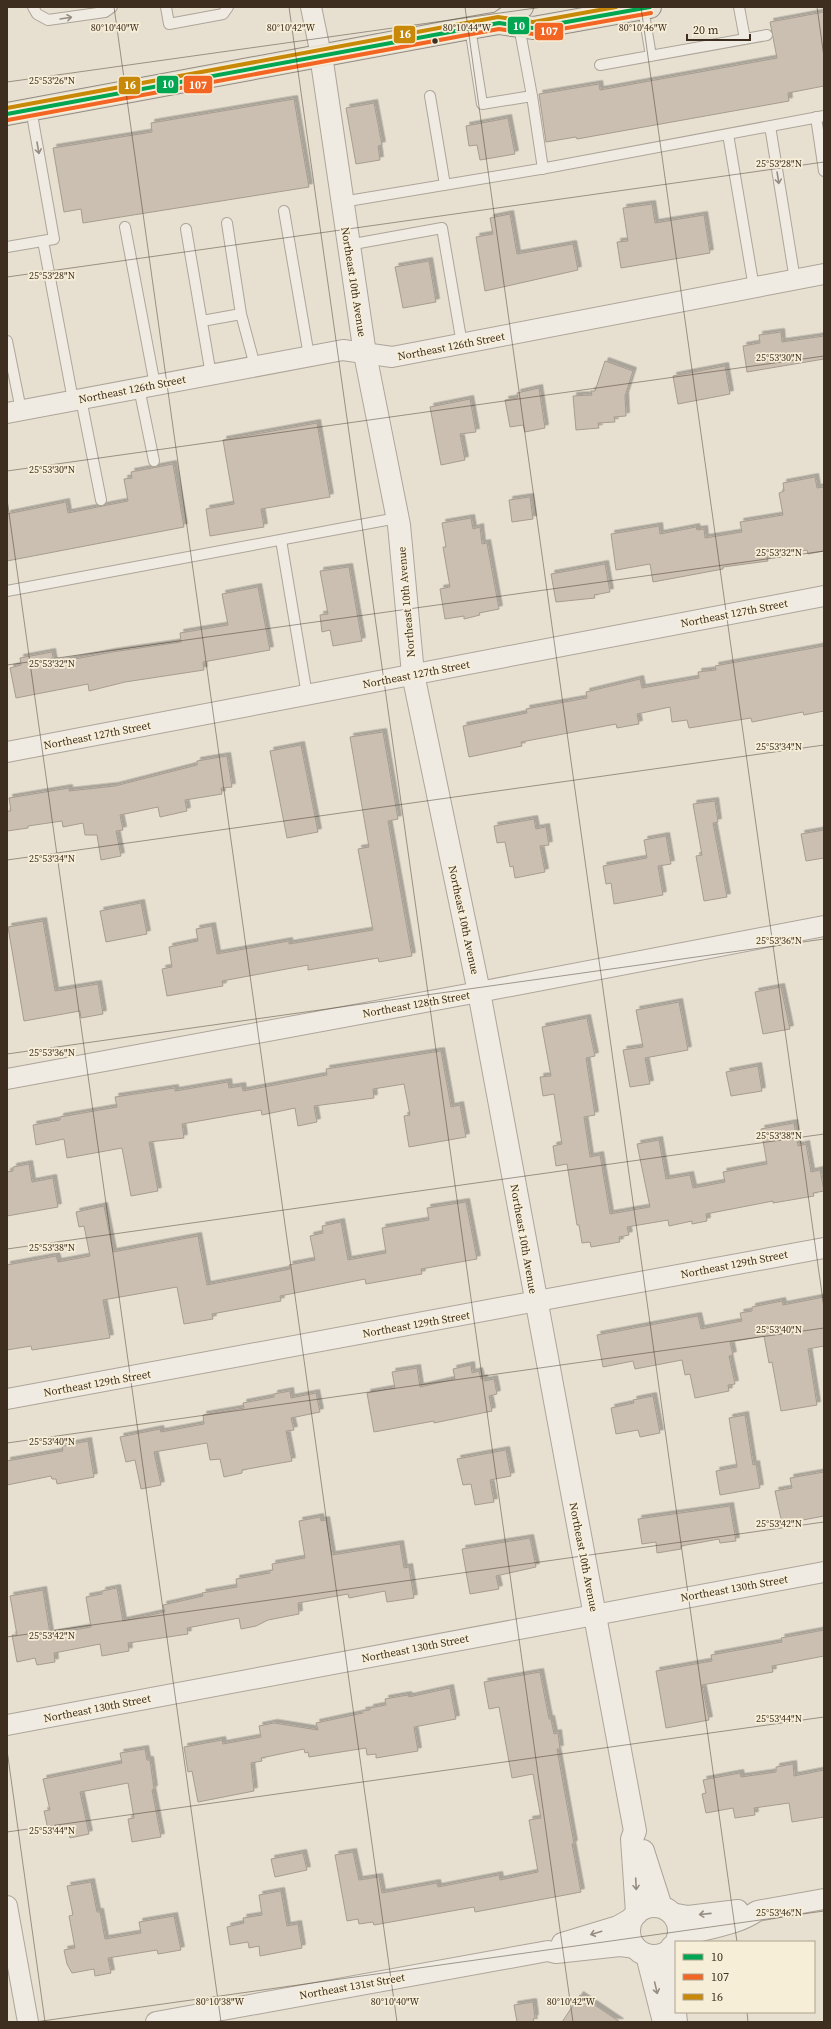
<svg xmlns="http://www.w3.org/2000/svg" width="831" height="2029" viewBox="0 0 831 2029" font-family="'Source Serif 4',serif">
<style>
.building{fill:#cbbfb2;stroke:#a89c90;filter:url(#shadow)}
.lines{fill:none;stroke-linecap:round;stroke-linejoin:round}
.service-casing{stroke:#ada599;stroke-width:12}
.minor-casing{stroke:#ada599;stroke-width:22}
.tertiary-casing{stroke:#ada599;stroke-width:24}
.primary-casing{stroke:#928b80;stroke-width:24}
.service{stroke:#efebe3;stroke-width:10}
.minor{stroke:#efebe3;stroke-width:20}
.tertiary{stroke:#efebe3;stroke-width:22}
.primary{stroke:#e6e1d4;stroke-width:22}
.bus-1-casing{stroke:#f7eed8;stroke-width:7}
.bus-2-casing{stroke:#f7eed8;stroke-width:7}
.bus-3-casing{stroke:#f7eed8;stroke-width:7}
.bus-1{stroke:#00a651;stroke-width:4}
.bus-2{stroke:#f26522;stroke-width:4}
.bus-3{stroke:#c88808;stroke-width:4}
.oneway{stroke:#968c82}
.ticks{fill:none;stroke:#3d2e20;stroke-width:1;stroke-opacity:0.45}
.bus-dot{fill:#3d2e20;stroke:#f7eed8;stroke-width:1.5}
.labels{text-anchor:middle;stroke-width:3.5;stroke-linejoin:round;paint-order:stroke}
.street-label{font-size:11px;fill:#3d2e20;stroke:#f7eed8}
.ticks-label{font-size:10px;text-anchor:middle;fill:#3d2e20;stroke:#f7eed8;stroke-width:3.5;stroke-linejoin:round;paint-order:stroke}
.line-badge{stroke:#f7eed8;stroke-width:1.5}
.badge-label{font-size:11px;text-anchor:middle;font-weight:bold;fill:#fff}
</style>
<defs>
<filter id="shadow"><feDropShadow dx="3.5" dy="-3.5" stdDeviation="0" flood-color="#0004"/></filter>
</defs>
<rect width="100%" height="100%" fill="#e7e0d1"/>
<!-- building -->
<path class="building" d="M824,12V86L788,93L789,101L577,139L576,137L546,142L539,94L599,84L600,90L777,58L770,22Z
M294,99L309,187L83,223L81,209L64,212L53,148L152,132L151,123Z
M374,103L382,145L378,146L380,160L356,164L346,108Z
M508,118L515,154L480,160L477,145L469,146L466,126Z
M652,204L655,223L704,215L710,253L621,268L617,242L628,241L623,208Z
M510,214L517,254L573,244L578,270L485,291L476,237L493,234L490,218Z
M429,261L436,302L403,308L395,267Z
M781,332L782,342L824,336V359L747,372L743,346L760,343L759,335Z
M605,361L633,371L625,396L626,416L614,417L615,422L598,423L599,428L576,430L573,396L592,395L591,391H595Z
M725,366L730,394L678,404L673,376Z
M539,388L545,428L525,432L523,425L510,427L505,400L518,398L517,393Z
M470,399L476,432L460,434L465,460L441,465L430,407Z
M317,423L330,497L261,509L264,527L210,536L206,509L234,504L223,440Z
M173,464L184,527L7,561V514L66,502L68,513L128,501L124,479L132,478L131,472Z
M815,477L817,488L824,487V551L808,554L807,550L767,557L768,561L723,567V569L653,582L650,564L616,570L611,534L659,526L660,534L696,527L697,530L704,529L705,538L742,532L740,522L783,515L779,493L784,491L783,483Z
M530,497L533,519L512,522L509,500Z
M471,518L473,529L480,527L482,544L487,543L499,609L479,613L480,615L464,619V616L445,619L440,589L450,587L443,547H446L442,523Z
M605,564L610,592L594,595L595,598L556,602L551,574Z
M349,567L362,641L333,646L330,630L322,632L320,615L328,614L320,571Z
M258,587L270,650L203,662L204,670L125,682L89,691L88,684L16,698L10,668L21,665L20,658L52,652L54,663L112,652L181,642L180,633L228,625L222,594Z
M824,646V711L804,715L803,712L752,722L751,718L689,728L687,720L672,722L670,707L637,714L639,724L617,728L616,724L521,742L522,746L469,757L463,726L527,713L526,709L587,698L586,692L640,679L642,688L699,678L698,672L716,670L715,666Z
M383,732L398,819L388,821L412,956L379,962L378,958L308,970V965L222,981L223,986L167,996L162,969L172,967L169,947L198,941L196,929L212,926L217,954L289,941V944L373,930L358,849L369,847L350,737Z
M301,745L318,832L287,838L270,751Z
M227,756L232,787L221,788L222,794L185,800L187,811L160,817L158,807L120,815L123,830L116,831L121,856L101,860L97,835H85L83,823L63,827L62,821L28,826V828L7,831V811H11L9,798L69,788V791L115,786L197,765V761Z
M715,801L718,822L713,823L727,897L704,901L696,856L702,855L693,804Z
M534,819L536,829L546,827L549,845L540,846L545,872L515,878L513,866L510,867L505,842L497,843L494,826Z
M824,830V858L806,861L801,834Z
M666,836L671,864L658,866L663,895L614,904L611,883L606,884L603,866L647,858L644,840Z
M141,903L147,934L106,942L100,911Z
M43,921L55,991L98,984L103,1014L81,1018L80,1011L24,1021L8,927Z
M781,987L790,1029L763,1034L755,992Z
M679,1002L688,1050L645,1058L650,1084L630,1087L623,1050L643,1047L636,1010Z
M587,1018L595,1056L586,1058L595,1115L584,1117L590,1157L600,1155L610,1214L650,1207L637,1144L659,1140L666,1179L690,1175L693,1188L725,1182L723,1172L767,1164L761,1129L794,1123L798,1146L806,1144L811,1172L820,1170L824,1191L813,1193L814,1196L773,1203V1201L706,1214L707,1221L692,1224V1221L669,1226L668,1220L627,1227L629,1235L619,1237L620,1242L591,1247L590,1242L582,1243L579,1225H577L567,1164L556,1166L553,1146L562,1144L554,1094L543,1096L540,1077L551,1076L542,1027Z
M441,1051L451,1107L460,1105L466,1137L409,1147L404,1116L410,1115L404,1084L373,1089L374,1098L314,1106L317,1122L298,1126L295,1108L262,1115L261,1110L182,1124L184,1138L149,1142L158,1191L131,1196L122,1148L67,1158L64,1139L36,1145L33,1125L60,1120V1117L117,1107L115,1097L175,1088V1091L228,1082L229,1088L242,1086L243,1091L327,1075L326,1069Z
M758,1066L762,1091L731,1096L726,1072Z
M29,1164L32,1182L53,1178L58,1207L7,1216V1172L13,1171V1167Z
M466,1202L477,1259L421,1269L422,1274L366,1284L365,1279L280,1296L281,1301L212,1314L213,1319L184,1324L177,1287L103,1300L110,1338L32,1350L31,1346L7,1350V1265L56,1256L58,1262L90,1256L84,1226L79,1227L76,1212L104,1206L113,1252L198,1236L207,1285L290,1269L289,1265L315,1260L310,1236L323,1233L322,1226L341,1222L348,1260L386,1253L382,1228L429,1220L427,1208Z
M824,1297V1346L808,1349L817,1405L781,1411L772,1362L769,1363L764,1336L730,1342L733,1355L729,1356L735,1384L728,1385L729,1391L695,1398L690,1374L685,1375L682,1360L635,1369L633,1361L603,1367L597,1335L698,1316L701,1329L742,1321L740,1313L752,1311V1307L782,1301L783,1305Z
M471,1365L472,1373L479,1371L481,1379L484,1378V1381L494,1379L497,1394L489,1396L492,1411L434,1423V1421L374,1432L367,1393L395,1388L392,1372L417,1368L420,1387L455,1379L453,1369Z
M290,1391L291,1398L316,1393L320,1412L291,1418L294,1430L286,1431L292,1461L242,1470V1473L224,1477L220,1459L210,1460L207,1443L154,1452L161,1485L141,1489L135,1460L126,1462L120,1437L160,1429L161,1432L204,1424L203,1415L244,1408L243,1403L274,1397V1394Z
M653,1396L660,1433L640,1437L638,1430L616,1434L611,1408L634,1403L633,1400Z
M745,1415L753,1465L756,1464L760,1488L720,1495L716,1471L737,1467L729,1418Z
M88,1441L94,1477L57,1484L56,1479H52L51,1476L7,1485V1461L63,1451L62,1446Z
M506,1450L511,1476L490,1480L494,1502L475,1505L471,1484L463,1485L457,1459Z
M824,1472V1516L782,1524L775,1491L792,1488L790,1478Z
M730,1506L736,1541L720,1543L719,1539L681,1546V1549L657,1553L656,1542L642,1544L638,1519Z
M320,1517L321,1521L326,1520L332,1555L400,1544L404,1568L409,1567L414,1598L387,1602L385,1591L349,1598L348,1594L298,1603L299,1614L268,1620L256,1626L241,1629L239,1618L187,1628L188,1634L128,1643L129,1651L102,1656L100,1644L54,1653L55,1662L37,1665L35,1658L17,1662L12,1635H17L10,1596L43,1590L50,1634L91,1627L86,1597L102,1594V1591L117,1588L123,1621L165,1612L163,1605L203,1596L202,1593L237,1587L236,1579L270,1573L269,1571L273,1570L272,1564L305,1558L299,1521Z
M530,1538L536,1567L496,1576L499,1589L470,1594L462,1549Z
M824,1630V1656L772,1666L773,1672L702,1685L709,1720L666,1728L656,1671L712,1661L711,1655L782,1642L781,1638Z
M540,1672L549,1719H551L554,1734L558,1733L560,1749H557L574,1844H572L581,1892L491,1909L475,1912L474,1907L374,1925L373,1922L359,1924L358,1919L347,1921L335,1855L353,1852L359,1880L379,1877L382,1893L437,1883L438,1887L499,1875L500,1880L538,1872L529,1820L541,1818L533,1774L512,1778L499,1707L489,1709L484,1682Z
M450,1688L456,1719L414,1727L418,1751L376,1758V1754L367,1755L366,1748L309,1757L308,1752L305,1753L304,1749L261,1758L262,1761L251,1763L254,1791L198,1802L192,1771L188,1772L184,1747L222,1740L223,1744L261,1737L259,1726L274,1723L318,1730L316,1723L363,1713L362,1711L370,1710V1708L386,1705L385,1699L408,1695L409,1697Z
M145,1749L147,1760H150L154,1789L152,1790L161,1837L132,1842L128,1819L134,1818L128,1783L80,1792L89,1834L70,1838L68,1830L49,1834L44,1811L50,1810L43,1779L122,1763L120,1753Z
M793,1764L794,1776L824,1770V1817L792,1822L789,1803L754,1808L755,1815L735,1818L733,1808L706,1813L702,1794L706,1793L703,1780L740,1773L741,1777L776,1772V1767Z
M303,1853L307,1870L275,1877L271,1859Z
M91,1882L97,1912H100L105,1939L141,1933L139,1922L174,1916L181,1950L158,1954L157,1950L108,1958L111,1973L95,1976L94,1969L72,1973L67,1964L64,1950L75,1948L69,1916L73,1915L67,1886Z
M281,1891L287,1926L298,1924L302,1948L260,1956L259,1946L249,1948L248,1942L230,1945L227,1927L244,1923L243,1918L262,1915L259,1895Z
M580,1995L620,2022H562Z
M533,2002L535,2018L533,2019L534,2022H517L514,2005Z"/>
<g class="lines">
<defs>
<path id="service" d="M33,7L37,14L48,20L105,12L112,7
M166,7L169,24L223,14L228,7
M739,7L745,39
M643,8L651,56
M519,26L532,96
M470,28L482,104L532,96L543,169
M600,65L767,35
M430,96L445,185
M816,117L824,171
M770,126L795,280
M728,134L754,288
M342,202L546,168L824,116
M284,211L309,356
M227,223L241,314L255,366
M125,227L155,385
M186,229L211,375
M43,241L73,400
M348,245L442,228L462,344
M7,247L54,239L31,109
M202,321L241,314
M7,341L21,410
M139,388L154,461
M81,399L101,500
M281,540L307,695
M7,591L397,518"/>
<path id="minor" d="M311,7L321,55
M7,413L343,350L392,357L824,274
M7,752L824,596
M7,1079L479,992L824,926
M7,1399L824,1248
M7,1725L824,1572
M7,1906L28,2022
M671,1913L688,1916L738,1910
M677,1938C703,1928 735,1927 757,1911L824,1899
M562,1943L618,1926L632,1918
M156,2022L548,1951L556,1953L620,1946L636,1948"/>
<path id="tertiary" d="M321,55L365,354L399,525L413,674L479,992L635,1831L632,1839L637,1913
M643,1851L661,1907
M629 1931a25 25 0 1 1 50 0a25 25 0 1 1-50 0Z
M672,1947L669,1964L676,2022
M647,1955L664,2022"/>
<path id="primary" d="M499,23L522,7
M7,114L470,28L499,23L533,28L650,7"/>
</defs>
<!-- service casing -->
<use href="#service" class="service-casing"/>
<!-- minor casing -->
<use href="#minor" class="minor-casing"/>
<!-- tertiary casing -->
<use href="#tertiary" class="tertiary-casing"/>
<!-- primary casing -->
<use href="#primary" class="primary-casing"/>
<!-- service -->
<use href="#service" class="service"/>
<!-- minor -->
<use href="#minor" class="minor"/>
<!-- tertiary -->
<use href="#tertiary" class="tertiary"/>
<!-- primary -->
<use href="#primary" class="primary"/>
<defs>
<path id="bus-1" d="M7,114L499,23L533,28L650,7"/>
<path id="bus-2" d="M8,120L499,29L533,34L651,13"/>
<path id="bus-3" d="M7,108L498,17L533,22L616,7"/>
</defs>
<!-- bus-1 casing -->
<use href="#bus-1" class="bus-1-casing"/>
<!-- bus-2 casing -->
<use href="#bus-2" class="bus-2-casing"/>
<!-- bus-3 casing -->
<use href="#bus-3" class="bus-3-casing"/>
<!-- bus-1 -->
<use href="#bus-1" class="bus-1"/>
<!-- bus-2 -->
<use href="#bus-2" class="bus-2"/>
<!-- bus-3 -->
<use href="#bus-3" class="bus-3"/>
</g>
<!-- one-way arrows -->
<defs><path id="oneway-shaft" d="M-6 0H5M1.5-3L5.5 0L1.5 3" fill="none" stroke-width="1.6" stroke-linecap="round" stroke-linejoin="round"/></defs>
<g class="oneway">
<use href="#oneway-shaft" transform="translate(66 18) rotate(-9)"/>
<use href="#oneway-shaft" transform="translate(38 148) rotate(80)"/>
<use href="#oneway-shaft" transform="translate(778 178) rotate(81)"/>
<use href="#oneway-shaft" transform="translate(636 1884) rotate(87)"/>
<use href="#oneway-shaft" transform="translate(705 1914) rotate(174)"/>
<use href="#oneway-shaft" transform="translate(596 1933) rotate(163)"/>
<use href="#oneway-shaft" transform="translate(656 1988) rotate(77)"/>
</g>
<!-- ticks -->
<path class="ticks" d="M114,7L397,2022M289,7L573,2022M465,7L737,1942M641,7L824,1308M817,7L824,57M7,82L543,7M7,277L824,162M7,471L824,356M7,499L221,2022M7,665L824,551M7,860L824,745M7,1054L824,939M7,1249L824,1134M7,1443L824,1328M7,1637L824,1522M7,1750L45,2022M7,1832L824,1717M747,2012L748,2022M35,2022L824,1911"/>
<!-- markers -->
<circle class="bus-dot" cx="435" cy="41" r="3.5"/>
<g class="labels">
<!-- street labels -->
<g class="street-label">
<text transform="translate(354 282) rotate(81)" y="4">Northeast 10th Avenue</text>
<text transform="translate(451 346) rotate(-11)" y="4">Northeast 126th Street</text>
<text transform="translate(132 389) rotate(-11)" y="4">Northeast 126th Street</text>
<text transform="translate(406 602) rotate(-95)" y="4">Northeast 10th Avenue</text>
<text transform="translate(734 613) rotate(-11)" y="4">Northeast 127th Street</text>
<text transform="translate(416 674) rotate(-11)" y="4">Northeast 127th Street</text>
<text transform="translate(97 735) rotate(-11)" y="4">Northeast 127th Street</text>
<text transform="translate(464 920) rotate(78)" y="4">Northeast 10th Avenue</text>
<text transform="translate(416 1004) rotate(-10)" y="4">Northeast 128th Street</text>
<text transform="translate(524 1239) rotate(80)" y="4">Northeast 10th Avenue</text>
<text transform="translate(734 1264) rotate(-11)" y="4">Northeast 129th Street</text>
<text transform="translate(416 1324) rotate(-10)" y="4">Northeast 129th Street</text>
<text transform="translate(97 1383) rotate(-10)" y="4">Northeast 129th Street</text>
<text transform="translate(584 1557) rotate(79)" y="4">Northeast 10th Avenue</text>
<text transform="translate(734 1588) rotate(-10)" y="4">Northeast 130th Street</text>
<text transform="translate(415 1648) rotate(-11)" y="4">Northeast 130th Street</text>
<text transform="translate(97 1708) rotate(-11)" y="4">Northeast 130th Street</text>
<text transform="translate(352 1986) rotate(-10)" y="4">Northeast 131st Street</text>
</g>
</g>
<g class="ticks-label">
<text x="115" y="31">80°10'40"W</text>
<text x="291" y="31">80°10'42"W</text>
<text x="467" y="31">80°10'44"W</text>
<text x="643" y="31">80°10'46"W</text>
<text x="52" y="84">25°53'26"N</text>
<text x="779" y="167">25°53'28"N</text>
<text x="52" y="279">25°53'28"N</text>
<text x="779" y="361">25°53'30"N</text>
<text x="52" y="473">25°53'30"N</text>
<text x="779" y="556">25°53'32"N</text>
<text x="52" y="667">25°53'32"N</text>
<text x="779" y="750">25°53'34"N</text>
<text x="52" y="862">25°53'34"N</text>
<text x="779" y="944">25°53'36"N</text>
<text x="52" y="1056">25°53'36"N</text>
<text x="779" y="1139">25°53'38"N</text>
<text x="52" y="1251">25°53'38"N</text>
<text x="779" y="1333">25°53'40"N</text>
<text x="52" y="1445">25°53'40"N</text>
<text x="779" y="1527">25°53'42"N</text>
<text x="52" y="1639">25°53'42"N</text>
<text x="779" y="1722">25°53'44"N</text>
<text x="52" y="1834">25°53'44"N</text>
<text x="779" y="1916">25°53'46"N</text>
<text x="220" y="2005">80°10'38"W</text>
<text x="395" y="2005">80°10'40"W</text>
<text x="571" y="2005">80°10'42"W</text>
</g>
<g class="line-badge">
<rect x="507" y="16" width="23" height="19" rx="4" fill="#00a651"/>
<rect x="534" y="22" width="30" height="19" rx="4" fill="#f26522"/>
<rect x="393" y="25" width="23" height="19" rx="4" fill="#c88808"/>
<rect x="156" y="75" width="23" height="19" rx="4" fill="#00a651"/>
<rect x="183" y="75" width="30" height="19" rx="4" fill="#f26522"/>
<rect x="118" y="76" width="23" height="19" rx="4" fill="#c88808"/>
</g>
<g class="badge-label">
<text x="519" y="30">10</text>
<text x="549" y="35">107</text>
<text x="405" y="38">16</text>
<text x="168" y="88">10</text>
<text x="198" y="89">107</text>
<text x="130" y="89">16</text>
</g>
<!-- border -->
<rect width="831" height="2029" fill="none" stroke="#3d2e20" stroke-width="16"/>
<!-- legend -->
<rect x="675" y="1941" width="140" height="72" fill="#f7eed8" stroke="#ada18e"/>
<rect x="683" y="1954" width="20" height="6" fill="#00a651" stroke="#ada18e"/>
<text x="711" y="1961" font-size="12" fill="#3d2e20">10</text>
<rect x="683" y="1974" width="20" height="6" fill="#f26522" stroke="#ada18e"/>
<text x="711" y="1981" font-size="12" fill="#3d2e20">107</text>
<rect x="683" y="1994" width="20" height="6" fill="#c88808" stroke="#ada18e"/>
<text x="711" y="2001" font-size="12" fill="#3d2e20">16</text>
<!-- scale -->
<path d="M687 34v6h63v-6" fill="none" stroke="#3d2e20" stroke-width="2"/>
<text x="693" y="34" font-size="12" fill="#3d2e20" stroke="#f7eed8" stroke-width="3" paint-order="stroke">20 m</text>
</svg>
